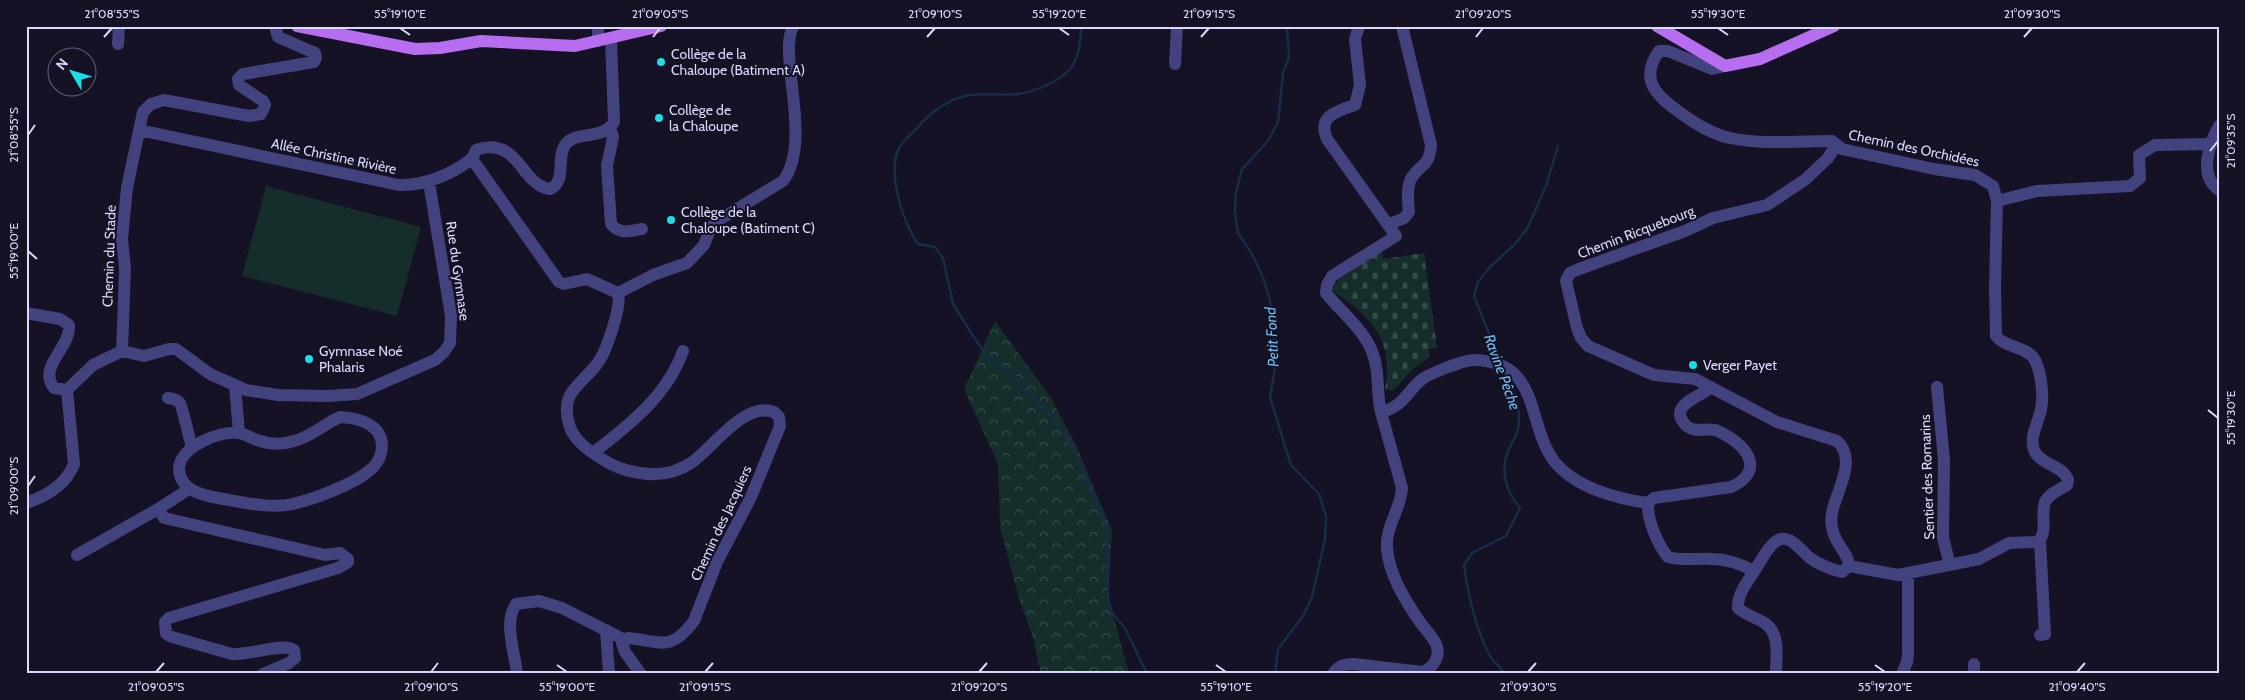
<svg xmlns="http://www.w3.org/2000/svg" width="2245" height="700" viewBox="0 0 2245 700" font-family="Cabin,sans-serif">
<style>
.forest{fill:url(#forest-crowns)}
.cemetery{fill:url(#cemetery-stones)}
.pitch{fill:#152e2b}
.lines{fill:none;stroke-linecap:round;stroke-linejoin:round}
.stream{stroke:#162d4a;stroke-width:2.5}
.minor{stroke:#42437e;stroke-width:12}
.major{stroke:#b66def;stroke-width:12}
.ticks{fill:none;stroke:#dbd9fb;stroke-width:2}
.poi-dot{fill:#1bdee6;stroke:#141224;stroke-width:2}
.labels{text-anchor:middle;stroke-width:4;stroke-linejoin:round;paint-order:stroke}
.poi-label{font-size:14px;fill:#dbd9fb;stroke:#141224;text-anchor:start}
.street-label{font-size:14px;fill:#dbd9fb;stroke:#141224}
.water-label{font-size:15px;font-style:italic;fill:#73bdef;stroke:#141224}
.neatline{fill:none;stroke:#dbd9fb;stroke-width:2}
.ticks-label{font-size:12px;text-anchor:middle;fill:#dbd9fb}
</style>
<defs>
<pattern id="forest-crowns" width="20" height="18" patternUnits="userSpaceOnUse" patternTransform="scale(1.25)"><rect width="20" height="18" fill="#152e2b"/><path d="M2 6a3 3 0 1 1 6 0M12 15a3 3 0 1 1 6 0" fill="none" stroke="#364c4b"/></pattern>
<pattern id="cemetery-stones" width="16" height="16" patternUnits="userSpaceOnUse" patternTransform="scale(1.25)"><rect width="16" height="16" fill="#152e2b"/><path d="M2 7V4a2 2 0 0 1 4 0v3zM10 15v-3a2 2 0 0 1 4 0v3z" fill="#364c4b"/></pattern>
</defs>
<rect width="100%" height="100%" fill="#141224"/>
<!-- forest -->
<path class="forest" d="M995,321L1049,395L1076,445L1112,531L1108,595L1127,667L1132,674H1041L1033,638L1019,598L1000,527L998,464L964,389Z"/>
<!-- cemetery -->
<path class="cemetery" d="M1382,251L1383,259L1424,253L1437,348L1429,349L1430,357L1413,369L1393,391L1385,389C1395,339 1370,317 1332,290L1339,279L1355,270L1354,267Z"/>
<!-- pitch -->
<path class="pitch" d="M266,186L421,227L397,316L242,276Z"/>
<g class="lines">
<!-- stream -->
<path class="stream" d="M1081,26C1081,38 1080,52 1074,63C1066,79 1035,92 1018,94C1001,96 983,92 965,96C946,101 930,113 918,127C912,133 901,142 898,150C888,176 903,222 918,244L935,247L943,258L953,304L975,339L991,361L1012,372L1029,395L1048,412L1069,441L1090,486L1106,527L1108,554V599L1112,613L1125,628L1147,674
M1499,359L1474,296L1478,282L1489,268L1515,244L1527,229L1546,186L1558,146
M1275,674L1278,649L1303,616L1312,597L1325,539L1326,516L1319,494L1291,465L1285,446L1270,397L1276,362L1270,301L1263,277L1252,254L1238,233L1235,212L1236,192L1242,169L1268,141L1278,122L1283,73L1289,57L1287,26
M1504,674C1501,666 1493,662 1490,656C1476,629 1468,595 1464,565L1472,553L1506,536L1520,508C1506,491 1500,472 1508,451C1511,444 1516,437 1518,429C1522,410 1513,390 1505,373"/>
<!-- minor -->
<path class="minor" d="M598,26V41
M1359,26L1355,39L1360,85L1355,105C1337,111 1317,116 1327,139L1396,236L1332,276L1327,285L1326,293C1345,317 1371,334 1376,366C1379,382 1377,397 1381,412C1403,407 1405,394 1421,380C1428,374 1464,360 1474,360C1541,361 1526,423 1554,461C1574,487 1617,499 1648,503
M118,44L119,26
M1175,64L1177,26
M1725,66L1712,69L1668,51H1659C1638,81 1658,97 1682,114C1697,125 1712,134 1730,138C1763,145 1798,141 1832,141L1842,149L1934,169L1975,175L1993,186L1997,201L2037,191L2130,186L2140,178L2139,155L2155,145L2211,144
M2219,126C2209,144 2198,176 2219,190
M610,128L613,137L607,166L611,224C620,235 630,231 642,229
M139,130L399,185C422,186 451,175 470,160C473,158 474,154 476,150C519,135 521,186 550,189C567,181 556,158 565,145C576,130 602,141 614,122L611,39
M1836,145L1828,158L1806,179L1767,205L1713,218L1685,231L1579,269L1570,273L1566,281L1577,328L1581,338L1588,346L1654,375L1695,379L1777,422L1837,441C1858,460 1836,491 1832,513C1827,540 1850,552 1849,566
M472,159L559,282L564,284L587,279L618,293C622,306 606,353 597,364C580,386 560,392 569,424C573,440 589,451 602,459C614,467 626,471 640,473C658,476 676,473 691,463C713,448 744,401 774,412L779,417L780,426L751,497L717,562L694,621C670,653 660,641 628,638L622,643L625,652L641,674
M1388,225L1404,218L1409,212C1408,202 1406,186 1412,177C1423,162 1429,167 1431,145L1402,26
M618,293L653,275L687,263L704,245L711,227L719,220L783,181C804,154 793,100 790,68C789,53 787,40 793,26
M26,313L60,319L69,325C71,348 37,367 54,388L67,390L93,365L122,351
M122,351L125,269L122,239L127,188L143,112L151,104L164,100L249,116L261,114L265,105L263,101L239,85L238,79L243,74L314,62L316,58L315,53L278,37L275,26
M122,351L144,356L169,349H176L210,374L246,390L278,395L328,396L357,394L435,360L444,352L450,343L451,316L429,182
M235,385L239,433
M1711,387C1703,395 1680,401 1680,414C1680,419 1685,425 1688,427C1696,433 1709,427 1718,431C1745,443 1768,470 1731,487L1654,498L1648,503C1647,519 1657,544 1668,557C1682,561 1697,558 1712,559C1727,559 1741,564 1754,571
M1937,387L1944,460L1943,538L1950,565
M168,398C173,399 177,399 180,403C182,406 190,441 192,448
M340,417C362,418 387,427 381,453C379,461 376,466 369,471C352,485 314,499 293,504C269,509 242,502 218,498C201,495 180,490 179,469C179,447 220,430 239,433C245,434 251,438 257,440C268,444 282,445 294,441C311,437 324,424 340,417Z
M593,453C629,425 667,396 683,351
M189,489L158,509L164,518L325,555L340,553L348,559V562L338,568L182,614L169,618L165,622L166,634L172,637L232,654C249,656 282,642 294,650L295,658L289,663L263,674
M26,503C47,496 66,485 74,464L67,390
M77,555L158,509
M1849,566L1898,575L1979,559L2009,543L2037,542C2049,534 2040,514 2045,502C2049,493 2060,490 2067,485L2068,480C2063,465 2040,465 2034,450C2029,436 2039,422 2041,409C2044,396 2041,372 2035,360C2027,346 2005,348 1996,336L1995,287L1997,201
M606,630L609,674
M2040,635L2045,634L2040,541
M1974,664V674
M517,674C515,652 503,623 516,604L539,601L562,608L625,640
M1333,674C1338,666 1344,664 1353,664L1423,672C1434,667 1441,656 1436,644C1432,636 1425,629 1420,622C1405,600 1389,575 1387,548C1385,527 1401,509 1402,488L1381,412
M1776,674C1776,656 1781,632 1763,622C1754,617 1746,615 1738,608C1737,594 1748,581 1755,570C1761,561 1767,548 1775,542C1789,531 1801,551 1810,558C1820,565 1830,569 1842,572L1849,566
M1902,674L1907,662L1908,654V573"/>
<!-- major -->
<path class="major" d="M297,26L415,49L440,48L481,41L575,46L661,26
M1657,26L1725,66L1760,59L1834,26"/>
</g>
<!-- ticks -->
<path class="ticks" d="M400,28L410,35M1059,28L1069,35M1718,28L1728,35M104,37L112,28M653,37L660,28M927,37L935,28M1201,37L1209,28M1476,37L1483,28M2024,37L2032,28M28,135L35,125M2210,151L2218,141M28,251L37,259M2208,410L2218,418M28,486L35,476M557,665L567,672M1216,665L1226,672M1875,665L1885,672M156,672L164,663M431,672L438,663M705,672L713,663M979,672L987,663M1528,672L1536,663M2077,672L2085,663"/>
<!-- markers -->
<g class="poi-dot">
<circle cx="661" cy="62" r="5"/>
<circle cx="659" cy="118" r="5"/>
<circle cx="671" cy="220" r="5"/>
<circle cx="309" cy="359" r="5"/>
<circle cx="1693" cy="365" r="5"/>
</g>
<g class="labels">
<!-- poi labels -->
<g class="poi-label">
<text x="671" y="59">Collège de la<tspan x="671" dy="16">Chaloupe (Batiment A)</tspan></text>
<text x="669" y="115">Collège de<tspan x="669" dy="16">la Chaloupe</tspan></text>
<text x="681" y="217">Collège de la<tspan x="681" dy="16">Chaloupe (Batiment C)</tspan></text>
<text x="319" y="356">Gymnase Noé<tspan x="319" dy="16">Phalaris</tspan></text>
<text x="1703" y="370">Verger Payet</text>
</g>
<!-- street labels -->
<g class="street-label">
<text transform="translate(1914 148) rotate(12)" y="5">Chemin des Orchidées</text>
<text transform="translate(334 156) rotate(12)" y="5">Allée Christine Rivière</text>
<text transform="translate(1636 232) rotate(-21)" y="5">Chemin Ricquebourg</text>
<text transform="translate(109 256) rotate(-88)" y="5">Chemin du Stade</text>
<text transform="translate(458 271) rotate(82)" y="5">Rue du Gymnase</text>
<text transform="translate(1927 477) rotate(-92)" y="5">Sentier des Romarins</text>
<text transform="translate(721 523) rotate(-65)" y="5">Chemin des Jacquiers</text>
</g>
<!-- water labels -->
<g class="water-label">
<text transform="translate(1272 337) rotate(-93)" y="5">Petit Fond</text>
<text transform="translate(1502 372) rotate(70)" y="5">Ravine Pêche</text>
</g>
</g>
<!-- border -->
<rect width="2245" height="700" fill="none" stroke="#141224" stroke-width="55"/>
<!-- north arrow -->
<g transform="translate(72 72) rotate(308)"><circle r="24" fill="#141224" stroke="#64627a"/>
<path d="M0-4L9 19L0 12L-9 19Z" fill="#1bdee6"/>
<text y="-8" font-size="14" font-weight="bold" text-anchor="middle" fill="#dbd9fb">N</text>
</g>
<rect x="28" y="28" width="2190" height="644" class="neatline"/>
<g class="ticks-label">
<text x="112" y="18">21°08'55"S</text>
<text x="400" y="18">55°19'10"E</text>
<text x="660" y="18">21°09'05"S</text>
<text x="935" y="18">21°09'10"S</text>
<text x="1059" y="18">55°19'20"E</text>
<text x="1209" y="18">21°09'15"S</text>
<text x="1483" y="18">21°09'20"S</text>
<text x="1718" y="18">55°19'30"E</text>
<text x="2032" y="18">21°09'30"S</text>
<text transform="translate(14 135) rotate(-90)" y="4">21°08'55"S</text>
<text transform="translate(2231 141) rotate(-90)" y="4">21°09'35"S</text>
<text transform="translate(14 251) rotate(-90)" y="4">55°19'00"E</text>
<text transform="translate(2231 418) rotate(-90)" y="4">55°19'30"E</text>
<text transform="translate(14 486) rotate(-90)" y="4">21°09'00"S</text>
<text x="156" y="691">21°09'05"S</text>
<text x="431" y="691">21°09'10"S</text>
<text x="567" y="691">55°19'00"E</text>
<text x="705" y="691">21°09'15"S</text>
<text x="979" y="691">21°09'20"S</text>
<text x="1226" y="691">55°19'10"E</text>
<text x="1528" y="691">21°09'30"S</text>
<text x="1885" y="691">55°19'20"E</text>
<text x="2077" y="691">21°09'40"S</text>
</g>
</svg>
